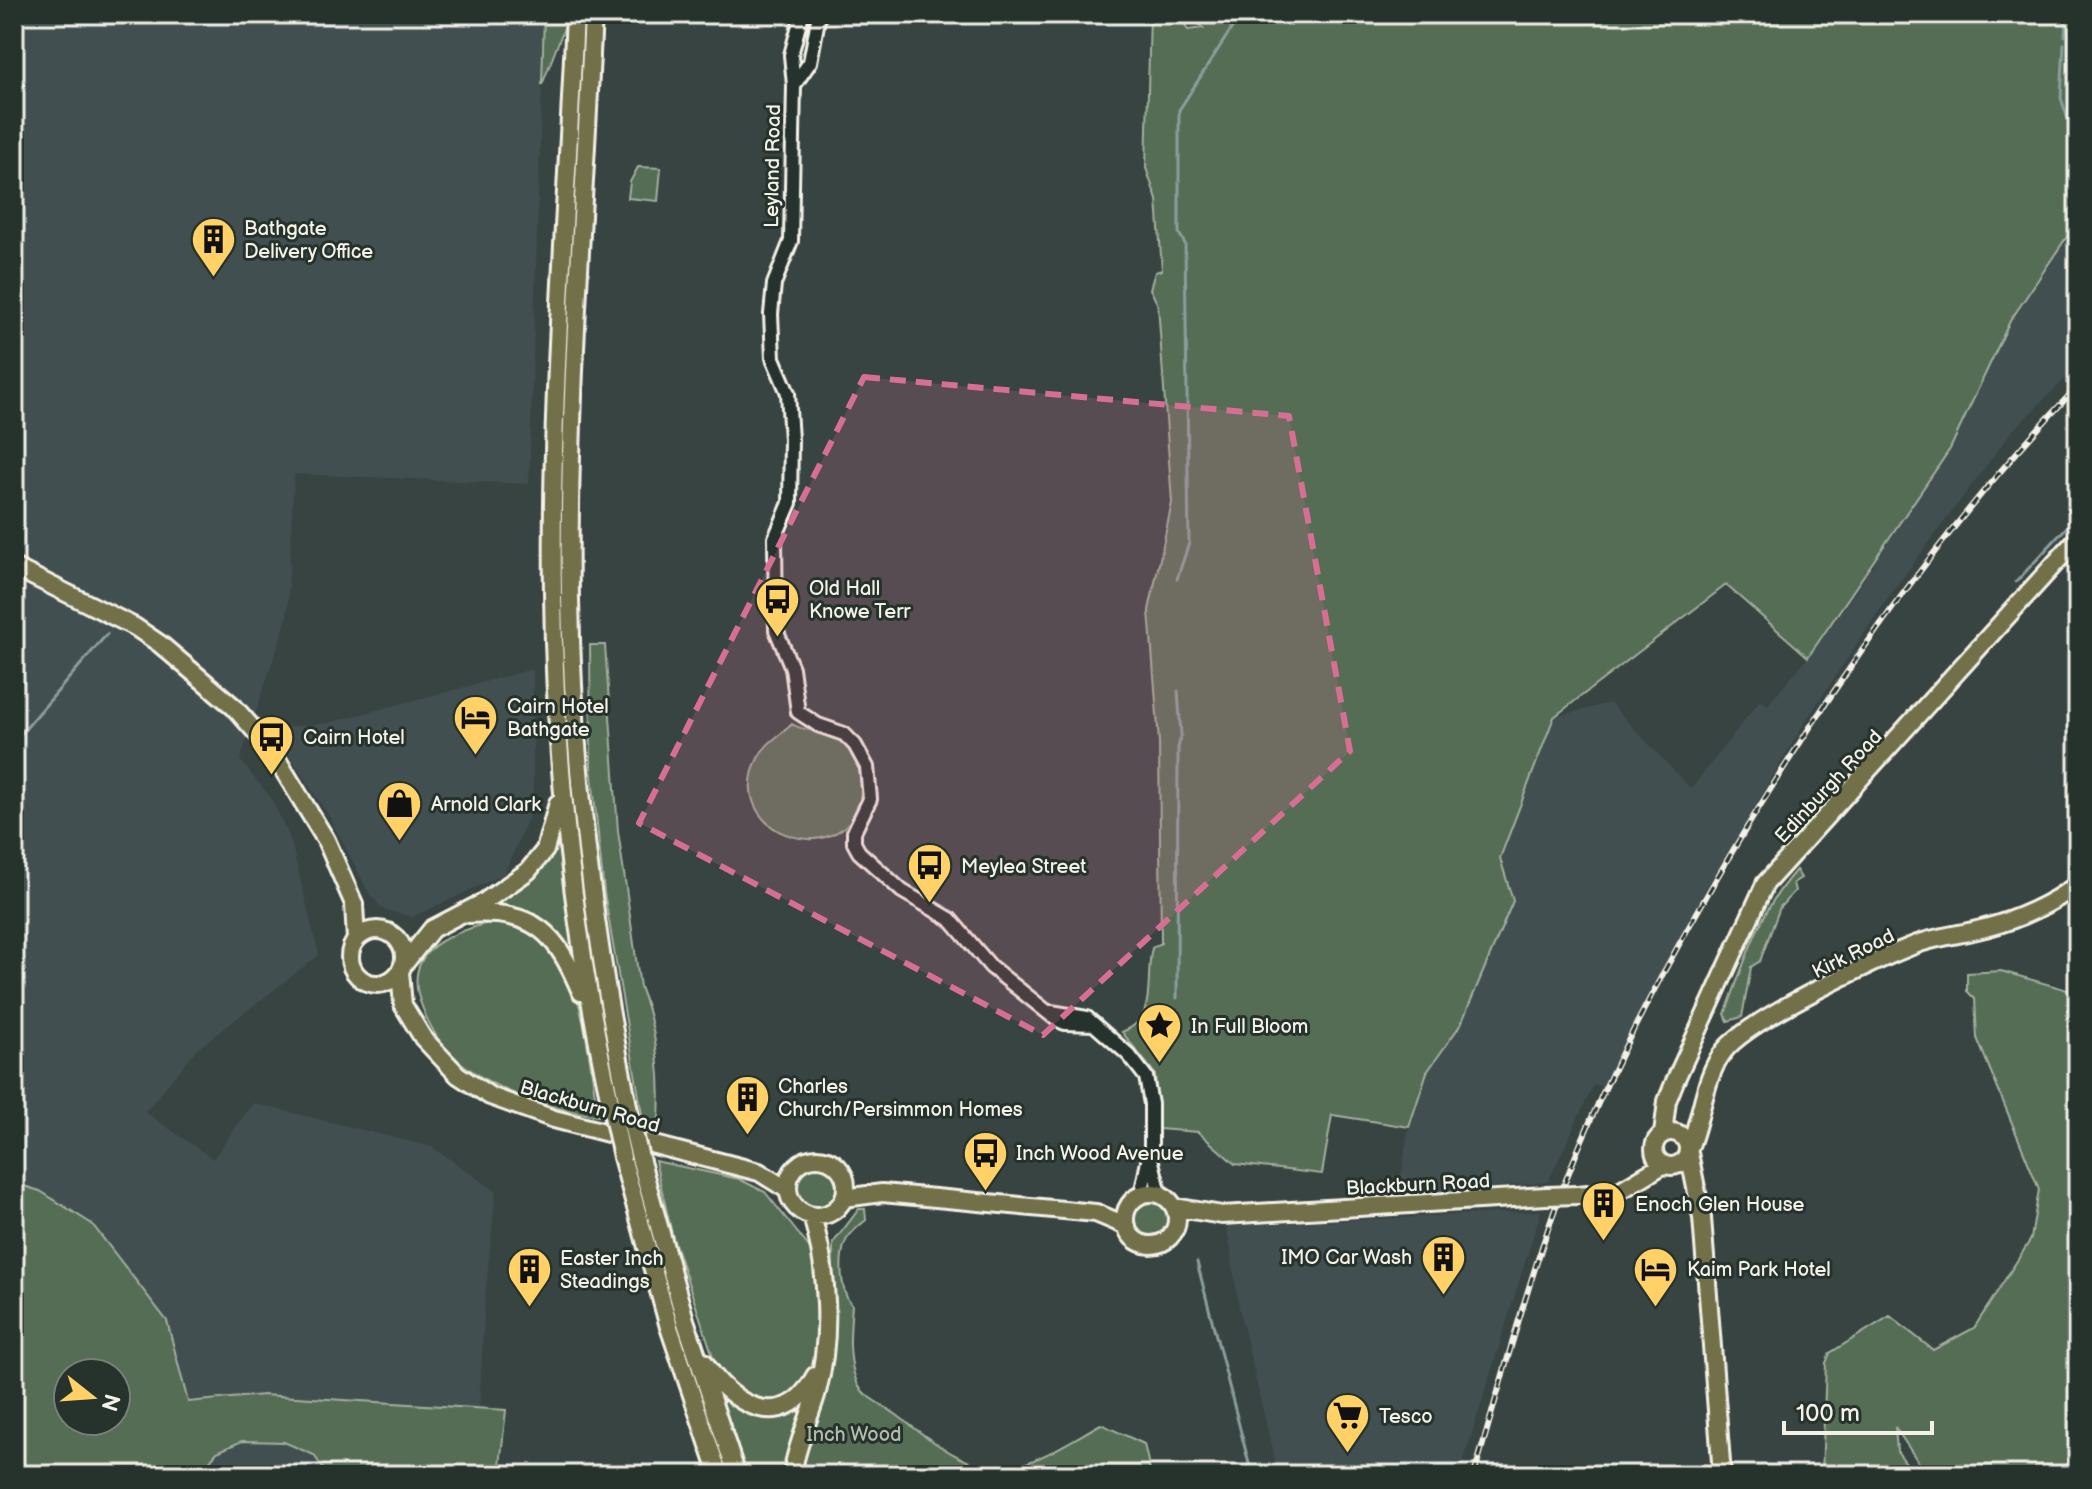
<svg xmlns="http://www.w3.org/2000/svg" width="2092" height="1489" viewBox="0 0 2092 1489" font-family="'Balsamiq Sans',sans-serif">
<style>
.built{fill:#434f51}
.green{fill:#546d54;stroke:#a4af9e;stroke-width:2;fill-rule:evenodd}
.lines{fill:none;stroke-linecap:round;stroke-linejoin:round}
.stream{stroke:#8c9d9e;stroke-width:3}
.minor-casing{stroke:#f4f1e8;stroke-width:18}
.major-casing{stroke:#f4f1e8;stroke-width:22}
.minor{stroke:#26332d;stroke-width:12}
.major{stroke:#71704a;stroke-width:16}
.rail-casing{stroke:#f4f1e8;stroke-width:6}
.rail{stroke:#26332d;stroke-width:3;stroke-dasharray:9;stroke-linecap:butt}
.major-bridge-casing{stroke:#f4f1e8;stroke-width:22;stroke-linecap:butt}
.major-bridge{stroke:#71704a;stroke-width:16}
.marked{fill:#d66f93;fill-opacity:0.2;stroke:#d66f93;stroke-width:6;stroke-dasharray:16 10;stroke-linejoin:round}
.labels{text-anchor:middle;stroke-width:6;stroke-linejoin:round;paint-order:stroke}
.street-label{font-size:20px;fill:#f4f1e8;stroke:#26332d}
.poi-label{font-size:20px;fill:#f4f1e8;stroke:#26332d;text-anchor:start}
.park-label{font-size:20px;fill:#b4bcad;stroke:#26332d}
</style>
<rect width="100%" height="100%" fill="#374442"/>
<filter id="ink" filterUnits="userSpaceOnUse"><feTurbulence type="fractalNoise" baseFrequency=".0125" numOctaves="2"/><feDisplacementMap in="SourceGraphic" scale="16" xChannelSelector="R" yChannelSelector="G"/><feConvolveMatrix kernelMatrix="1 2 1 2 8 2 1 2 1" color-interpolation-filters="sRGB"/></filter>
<g filter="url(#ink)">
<!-- built -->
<path class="built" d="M14,14H544L529,484L294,474L287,618L240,760L271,798L290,838L319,955L196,1050L145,1112L213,1159L253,1103L432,1147L496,1191L485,1298L479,1409L263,1395L187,1402L167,1321L93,1224L40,1191L14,1183Z
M2078,226V366L2012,431L1889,596L1805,722L1697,904L1602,1087L1594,1084L1548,1182L1398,1196L1409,1127L1427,1072L1461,1024L1513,901L1500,858L1554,717L1610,703L1691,789L1760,700L1768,705L1808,657L1852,597L1950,449L2010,321L2068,235Z
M533,669V807L504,874L413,917L384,910L370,895L330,818L272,728L328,723Z
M1541,1211L1459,1475H1278L1239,1308L1227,1226Z
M273,1436L304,1440L350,1475H194L202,1460L232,1442Z"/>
<!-- green -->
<path class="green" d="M544,14L569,15L542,85Z
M1150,14H1191L1185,26L1188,30L1203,28L1197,23V16L1202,14H2078V226L2068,235L2010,321L1950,449L1808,657L1726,585L1554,717L1500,858L1513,901L1461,1024L1427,1072L1409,1127L1332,1115L1322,1174L1235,1164L1198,1132L1159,1129L1155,1074L1122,1032C1159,1018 1144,979 1152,948L1161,943L1159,742L1149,610L1172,503L1158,305L1150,289L1155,272L1162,270L1157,200L1146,168Z
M638,167L661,168L658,201L628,198L630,182Z
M590,645H605L618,831L640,987C657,1029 663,1083 658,1129L643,1120L604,892L591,766Z
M792,724C807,734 829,728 843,742C856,755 863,774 861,792C852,875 719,838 758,758C766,742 780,736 792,724Z
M561,833L577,958C545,921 532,913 484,904L544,859Z
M1796,870L1801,878L1793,883L1795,891L1780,907L1760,961L1751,967L1742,1017L1728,1021L1725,1014C1745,962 1758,912 1796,870Z
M492,922C512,926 534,928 549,944C585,980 590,1068 598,1116C546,1108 487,1090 448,1051C438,1041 428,1023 423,1009C399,953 445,934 492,922Z
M2001,971L2078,993V1475H1927L1895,1427L1897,1451L1915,1475H1822L1826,1363L1830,1353L1890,1316L1933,1350L1974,1328L2031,1239L2039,1189L1977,1038L1975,999L1967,991V973Z
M655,1161L739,1179L765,1192L813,1252L818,1342L811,1370L798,1389L783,1400L755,1401L736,1391L718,1371L673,1238Z
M791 1187a26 26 0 1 1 52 0a26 26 0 1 1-52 0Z
M14,1183L40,1191L92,1224L167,1321L188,1402L263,1395L506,1410L499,1475H327L314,1455L284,1442L242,1441L217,1452L198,1475H14ZM68,1373H116V1421H68Z
M1146,1199L1171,1207L1169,1226L1163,1234L1147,1237L1134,1232L1131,1213L1138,1202Z
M859,1209H865L866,1220C859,1226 848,1234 845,1243C839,1259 840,1293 852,1305C850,1331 847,1357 857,1383C863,1397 883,1405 894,1413C923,1434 969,1474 1008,1468C1036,1464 1075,1438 1101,1424L1144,1444L1151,1475H800L832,1362L833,1243Z
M712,1383L756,1413L810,1392L786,1475H745Z"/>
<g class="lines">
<!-- stream -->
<path class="stream" d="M2065,36L2066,14
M2064,44L2061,98L2076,143
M1177,579L1189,543L1185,244L1179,233V110L1241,14
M2016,582L2078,515
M14,742L107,634
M1177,998L1178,748L1181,735L1178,691
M1197,1262L1252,1475"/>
<defs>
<path id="minor" d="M802,14L791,55L794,85L791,241L774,284L771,314L773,358L788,393L791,440L790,503L775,538L776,630L792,668L798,712L818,725L844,734L855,745L867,767L870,799L854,832V843L859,852L902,891L950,919L991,967L1056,1019L1065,1023L1094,1024
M794,85L810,62L819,14
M1051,1012L1087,1018L1129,1055L1146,1077L1151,1104V1147L1141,1195
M1152,1162L1160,1194"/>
<path id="major" d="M575,14C567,207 550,401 553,594C555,770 575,945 613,1116
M593,14C584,209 567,405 570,600C573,775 596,950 631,1121
M14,567L135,627L160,644L234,707L270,748L326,840L354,904L356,940
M468,914C536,910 556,933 581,992
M350 957a27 27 0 1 1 54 0a27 27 0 1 1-54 0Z
M404,964L432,929L484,902L528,871L545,850L558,803
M400,972L403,1005L423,1038L458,1075L490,1096L554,1119L759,1172L788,1190
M1654 1149a17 17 0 1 1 34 0a17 17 0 1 1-34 0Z
M1663,1134L1667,1101L1675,1081L1765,884L2078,538
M1689,1148C1702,1118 1704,1076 1724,1051C1749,1019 1878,958 1920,943C1941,936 1964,934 1985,928C2017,920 2052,904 2078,884
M1689,1153L1702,1218L1722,1475
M622,1157L669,1327L719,1475
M640,1158L685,1320L737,1475
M788 1187a29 29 0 1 1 58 0a29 29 0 1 1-58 0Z
M1125 1219a26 26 0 1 1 52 0a26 26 0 1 1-52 0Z
M1578,1195L1619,1191L1663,1165
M844,1198L882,1193L1096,1213L1127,1226
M1174,1207L1222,1215L1546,1196
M704,1362C731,1406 784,1435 815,1376
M792,1475C796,1446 809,1420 817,1392C832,1336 828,1271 812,1216"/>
</defs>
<!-- minor casing -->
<use href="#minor" class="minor-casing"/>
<!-- major casing -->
<use href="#major" class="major-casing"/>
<!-- minor -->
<use href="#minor" class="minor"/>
<!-- major -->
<use href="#major" class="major"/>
<defs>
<path id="rail" d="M1474,1475C1500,1386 1524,1296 1555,1209C1600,1084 1665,966 1732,852C1832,685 1943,526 2078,386"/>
</defs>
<!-- rail casing -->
<use href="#rail" class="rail-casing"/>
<!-- rail -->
<use href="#rail" class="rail"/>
<defs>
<path id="major-bridge" d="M613,1116L622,1157
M631,1121L640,1158
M1546,1196L1578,1195"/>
</defs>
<!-- major-bridge casing -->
<use href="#major-bridge" class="major-bridge-casing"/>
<!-- major-bridge -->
<use href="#major-bridge" class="major-bridge"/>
</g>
</g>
<!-- marked area -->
<path class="marked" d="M864,377L1289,416L1350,751L1043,1035L639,823Z"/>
<!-- icons -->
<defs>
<symbol id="building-pin" viewBox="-11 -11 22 30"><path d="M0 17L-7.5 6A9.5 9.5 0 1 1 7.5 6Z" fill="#ffd166" stroke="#26332d"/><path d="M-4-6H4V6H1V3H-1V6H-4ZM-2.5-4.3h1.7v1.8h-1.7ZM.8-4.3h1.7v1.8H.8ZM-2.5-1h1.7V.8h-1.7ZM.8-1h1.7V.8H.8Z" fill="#111"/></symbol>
<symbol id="bus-pin" viewBox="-11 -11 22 30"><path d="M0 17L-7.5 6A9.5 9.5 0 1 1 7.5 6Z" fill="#ffd166" stroke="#26332d"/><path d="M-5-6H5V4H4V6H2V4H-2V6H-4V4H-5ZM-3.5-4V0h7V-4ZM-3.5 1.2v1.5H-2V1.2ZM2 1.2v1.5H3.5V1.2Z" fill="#111"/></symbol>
<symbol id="hotel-pin" viewBox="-11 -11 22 30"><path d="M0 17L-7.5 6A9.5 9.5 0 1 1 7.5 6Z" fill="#ffd166" stroke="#26332d"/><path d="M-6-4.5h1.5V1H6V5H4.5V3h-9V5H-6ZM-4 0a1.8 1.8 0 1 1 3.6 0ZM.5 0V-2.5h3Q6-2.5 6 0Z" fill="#111"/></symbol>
<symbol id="shop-pin" viewBox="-11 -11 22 30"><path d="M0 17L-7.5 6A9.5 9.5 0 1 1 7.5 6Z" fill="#ffd166" stroke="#26332d"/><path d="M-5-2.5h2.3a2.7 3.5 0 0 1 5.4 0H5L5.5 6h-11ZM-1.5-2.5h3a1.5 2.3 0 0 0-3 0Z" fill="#111"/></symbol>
<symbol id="sight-pin" viewBox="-11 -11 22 30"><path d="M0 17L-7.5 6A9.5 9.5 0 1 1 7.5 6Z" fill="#ffd166" stroke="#26332d"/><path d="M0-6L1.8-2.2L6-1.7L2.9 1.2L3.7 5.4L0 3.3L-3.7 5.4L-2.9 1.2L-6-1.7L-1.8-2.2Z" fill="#111"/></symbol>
<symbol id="supermarket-pin" viewBox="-11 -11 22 30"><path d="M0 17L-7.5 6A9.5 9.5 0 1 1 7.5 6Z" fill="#ffd166" stroke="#26332d"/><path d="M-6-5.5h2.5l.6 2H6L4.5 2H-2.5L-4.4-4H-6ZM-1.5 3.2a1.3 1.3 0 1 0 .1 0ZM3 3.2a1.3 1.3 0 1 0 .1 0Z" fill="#111"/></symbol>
</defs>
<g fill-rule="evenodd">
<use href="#building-pin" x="188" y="214" width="51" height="69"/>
<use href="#bus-pin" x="752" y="574" width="51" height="69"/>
<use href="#hotel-pin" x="450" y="692" width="51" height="69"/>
<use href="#bus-pin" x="246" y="712" width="51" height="69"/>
<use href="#shop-pin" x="374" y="778" width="51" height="69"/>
<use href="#bus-pin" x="904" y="840" width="51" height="69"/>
<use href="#sight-pin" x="1134" y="1000" width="51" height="69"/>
<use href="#building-pin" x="722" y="1072" width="51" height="69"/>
<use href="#bus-pin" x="960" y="1128" width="51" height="69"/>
<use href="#building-pin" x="1578" y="1178" width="51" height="69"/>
<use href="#building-pin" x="1418" y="1232" width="51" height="69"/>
<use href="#building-pin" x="504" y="1244" width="51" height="69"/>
<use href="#hotel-pin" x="1630" y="1244" width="51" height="69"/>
<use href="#supermarket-pin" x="1322" y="1390" width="51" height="69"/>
</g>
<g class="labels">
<!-- street labels -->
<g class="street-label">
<text transform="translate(772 166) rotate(-89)" y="7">Leyland Road</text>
<text transform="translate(1828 786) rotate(-47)" y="7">Edinburgh Road</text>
<text transform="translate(1853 953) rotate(-26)" y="7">Kirk Road</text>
<text transform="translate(590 1106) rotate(16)" y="7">Blackburn Road</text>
<text transform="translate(1418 1184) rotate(-3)" y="7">Blackburn Road</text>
</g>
<!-- poi labels -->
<g class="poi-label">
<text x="244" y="235">Bathgate<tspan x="244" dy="23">Delivery Office</tspan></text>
<text x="809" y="595">Old Hall<tspan x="809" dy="23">Knowe Terr</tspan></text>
<text x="507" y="713">Cairn Hotel<tspan x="507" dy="23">Bathgate</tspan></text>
<text x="303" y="744">Cairn Hotel</text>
<text x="431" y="811">Arnold Clark</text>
<text x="961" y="873">Meylea Street</text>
<text x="1191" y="1033">In Full Bloom</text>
<text x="778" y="1093">Charles<tspan x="778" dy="23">Church/Persimmon Homes</tspan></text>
<text x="1016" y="1160">Inch Wood Avenue</text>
<text x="1635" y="1211">Enoch Glen House</text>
<text x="1412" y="1264" text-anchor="end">IMO Car Wash</text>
<text x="560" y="1265">Easter Inch<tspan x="560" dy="23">Steadings</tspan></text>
<text x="1687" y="1276">Kaim Park Hotel</text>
<text x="1379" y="1423">Tesco</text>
</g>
<!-- park labels -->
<g class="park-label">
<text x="854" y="1441">Inch Wood</text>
</g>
</g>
<!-- margin -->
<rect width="2092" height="1489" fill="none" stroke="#26332d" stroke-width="48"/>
<rect x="24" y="24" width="2044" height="1441" fill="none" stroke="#f4f1e8" stroke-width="3" filter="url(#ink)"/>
<!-- north arrow -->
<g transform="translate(92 1397) rotate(107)"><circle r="38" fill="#26332d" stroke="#787f78" stroke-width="2"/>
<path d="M0-6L14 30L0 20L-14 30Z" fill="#ffd166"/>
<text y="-12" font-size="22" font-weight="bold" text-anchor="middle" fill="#f4f1e8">N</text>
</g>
<!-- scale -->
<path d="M1784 1421v12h148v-12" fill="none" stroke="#f4f1e8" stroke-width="4"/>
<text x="1796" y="1421" font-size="24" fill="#f4f1e8" stroke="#26332d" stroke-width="6" paint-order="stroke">100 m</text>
</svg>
